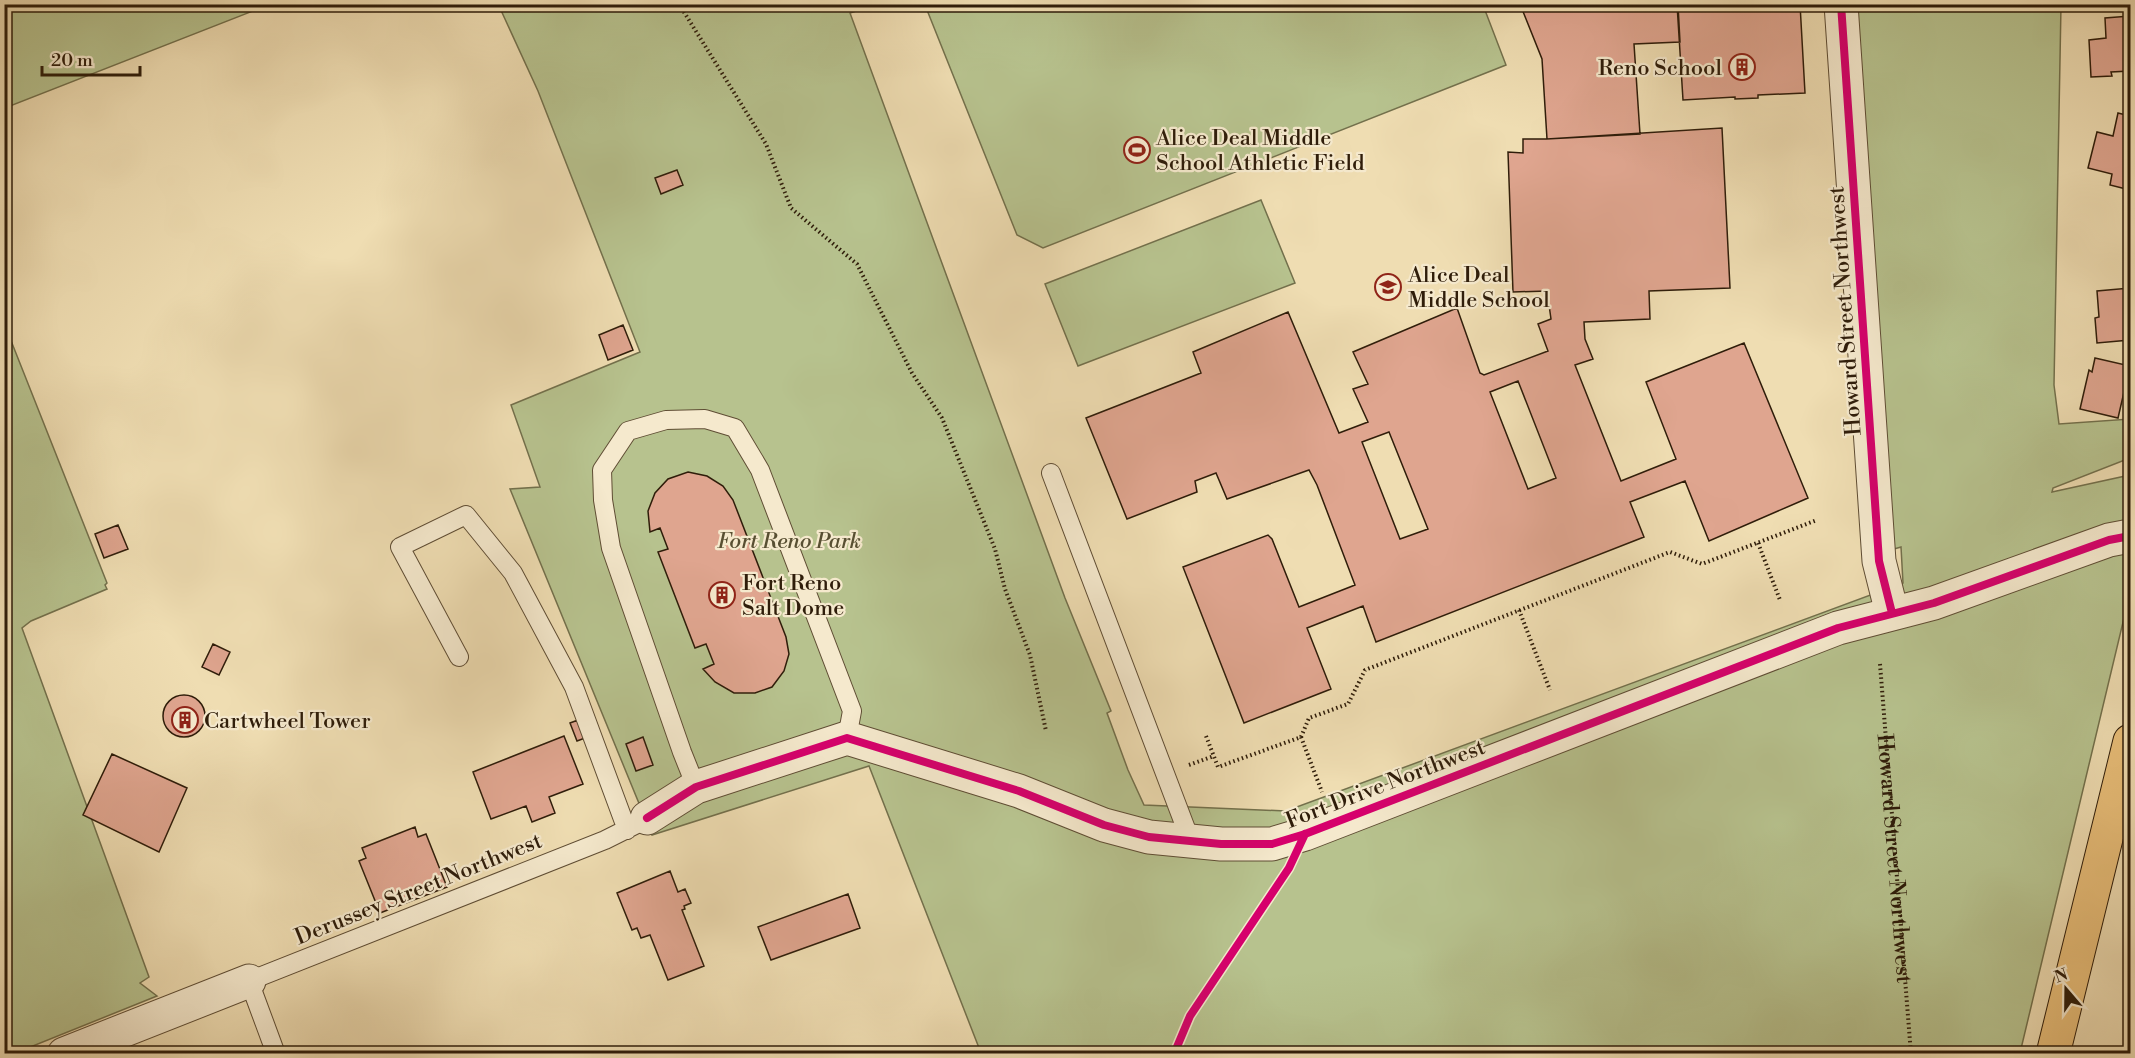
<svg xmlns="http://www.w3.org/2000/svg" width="2135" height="1058" viewBox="0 0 2135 1058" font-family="'Libre Bodoni',serif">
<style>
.green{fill:#b7c28e;stroke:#73704c;stroke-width:1.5}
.building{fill:#dfa58f;stroke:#2f1d0a;stroke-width:1.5;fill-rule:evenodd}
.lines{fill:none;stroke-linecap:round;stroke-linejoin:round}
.service-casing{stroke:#5f4d34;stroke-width:20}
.minor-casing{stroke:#5f4d34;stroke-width:35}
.primary-casing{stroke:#2f1d0a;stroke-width:35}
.path{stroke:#2f1d0a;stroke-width:4;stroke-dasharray:1.5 3;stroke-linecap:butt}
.service{stroke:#f5e9cd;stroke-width:18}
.minor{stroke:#f5e9cd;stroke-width:33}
.primary{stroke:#e8be79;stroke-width:33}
.cycleway-casing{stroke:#f5e9cd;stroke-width:11}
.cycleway{stroke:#d6006c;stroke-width:8}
.labels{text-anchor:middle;stroke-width:4.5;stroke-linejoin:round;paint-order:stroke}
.poi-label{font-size:22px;fill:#2f1d0a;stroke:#f5e9cd;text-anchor:start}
.street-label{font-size:22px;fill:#2f1d0a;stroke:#f5e9cd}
.park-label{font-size:22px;font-style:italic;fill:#584f32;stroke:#f5e9cd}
</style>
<rect width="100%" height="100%" fill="#efddb2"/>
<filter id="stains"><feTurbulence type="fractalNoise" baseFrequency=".00333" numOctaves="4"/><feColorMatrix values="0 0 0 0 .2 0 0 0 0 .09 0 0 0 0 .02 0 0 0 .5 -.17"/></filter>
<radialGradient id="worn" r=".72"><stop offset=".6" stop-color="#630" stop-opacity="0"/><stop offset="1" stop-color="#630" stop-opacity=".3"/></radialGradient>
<!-- green -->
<path class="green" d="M5,4H268V5L5,108Z
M495,5H875L850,13L1065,598L1111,711L1107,713L1128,770L1144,805L1286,811L1903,583L1901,547L1894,549L1856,5H2061L2054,385L2059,424L2130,419V458L2053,488L2052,492L2130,475V593L2020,1053H981L869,766L652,835L510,489L540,487L511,405L640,352L538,91L499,6Z
M925,5H1483L1506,65L1043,248L1017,235Z
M1261,200L1295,283L1078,366L1045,284Z
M4,323L107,583L105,585L107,589L31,621L22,628L149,977L140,983L157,996L13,1054L4,1053Z"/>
<!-- building -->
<path class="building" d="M1520,4H1639L1640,7L1678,5L1680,42L1634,44L1640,134L1547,139L1542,59Z
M1800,4L1805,93L1758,95V98L1735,99V97L1683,100L1677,4Z
M2130,16V71L2111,72L2112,76L2091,77L2089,40L2106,38L2105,18Z
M2118,113L2130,116V190L2110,185L2112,174L2088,168L2097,132L2113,136Z
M1722,128L1730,288L1649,291L1650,319L1584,322L1585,339L1593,359L1575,365L1621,481L1676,459L1646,382L1744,343L1808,498L1709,541L1685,481L1630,502L1644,537L1376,642L1363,606L1307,628L1331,689L1244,723L1183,567L1268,535L1272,539L1299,607L1355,585L1317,485L1309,470L1227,499L1216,473L1195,481L1197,492L1127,519L1086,418L1201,373L1193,352L1288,312L1339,433L1368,422L1353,389L1368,384L1353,352L1457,308L1480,373L1484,375L1548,351L1538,324L1551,319L1547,291L1513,292L1508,152L1523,153V139H1547ZM1518,381L1556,478L1528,489L1490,392ZM1389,432L1428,529L1400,539L1362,442Z
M677,170L683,185L661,194L655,178Z
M2130,288V340L2097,343L2095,318L2099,317L2097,291Z
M623,325L633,350L608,360L599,335Z
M2095,358L2130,366L2118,418L2080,409L2089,370L2092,372Z
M688,472L707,476L723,486L733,500L786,637L789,654L784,671L772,687L755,693H734L715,682L703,669L714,664L706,644L695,648L658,552L668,549L660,528L650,532L648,511L655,493L668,479Z
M118,525L128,549L104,558L95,534Z
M213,644L230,652L219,675L202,667Z
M163 716a21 21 0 1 1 42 0a21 21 0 1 1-42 0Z
M578,720L585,738L577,741L570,723Z
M564,736L583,784L549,797L555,813L532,822L526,806L491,819L473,772Z
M643,737L653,765L636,771L626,744Z
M112,754L187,788L159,852L83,815Z
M415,827L418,837L426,834L447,887L380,913L359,861L366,858L362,848Z
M670,871L678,892L685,889L691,903L684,906L685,909L682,910L704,966L668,980L650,935L641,938L637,928L632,930L617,893Z
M848,894L860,928L771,960L758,927Z"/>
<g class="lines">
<defs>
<path id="service" d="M1051,473L1191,842
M459,657L400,547L466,515L513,573L574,687L627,830
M696,787L682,752L611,548L603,500L602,470L628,431L666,420L705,419L735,428L760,470L852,711L847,738
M276,1054L249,981L605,840L637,824"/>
<path id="minor" d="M1841,4L1879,561L1892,613
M647,818L696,787L847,738L1019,791L1104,825L1149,837L1221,844H1272L1305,834L1838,628L1934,603L2109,540L2130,536
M64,1054L249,981"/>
<path id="primary" d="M2053,1054L2130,741"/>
</defs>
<!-- service casing -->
<use href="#service" class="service-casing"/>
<!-- minor casing -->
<use href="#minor" class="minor-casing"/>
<!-- primary casing -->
<use href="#primary" class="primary-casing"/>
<!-- path -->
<g class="path">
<path d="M679,4L766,144L791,208L857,264L912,373L942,418L995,549L1005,589L1030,655L1046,731"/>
<path d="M1758,543L1780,600"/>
<path d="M1519,610L1550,690"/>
<path id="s1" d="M1880,664L1911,1054"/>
<path d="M1206,736L1218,767L1301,737L1309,718L1348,704L1365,670L1670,552L1702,564L1817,520"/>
<path d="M1301,737L1322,792"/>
<path d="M1189,765L1214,756"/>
<path d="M1174,1054L1190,1016L1283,876"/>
</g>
<!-- service -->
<use href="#service" class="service"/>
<!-- minor -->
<use href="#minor" class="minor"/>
<!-- primary -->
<use href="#primary" class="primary"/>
<defs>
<path id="cycleway" d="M1841,4L1879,561L1892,613
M647,818L696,787L847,738L1019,791L1104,825L1149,837L1221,844H1272L1305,834L1838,628L1934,603L2109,540L2130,536
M1174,1054L1190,1016L1289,868L1305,834"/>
</defs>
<!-- cycleway casing -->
<use href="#cycleway" class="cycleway-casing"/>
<!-- cycleway -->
<use href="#cycleway" class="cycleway"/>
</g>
<!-- icons -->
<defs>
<symbol id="building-ring" viewBox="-11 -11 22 22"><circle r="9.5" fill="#f5e9cd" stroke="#8f2418" stroke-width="1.5"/><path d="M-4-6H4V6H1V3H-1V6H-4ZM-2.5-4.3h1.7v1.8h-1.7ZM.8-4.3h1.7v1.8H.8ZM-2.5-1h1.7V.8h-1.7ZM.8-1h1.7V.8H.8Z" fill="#8f2418"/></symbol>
<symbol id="stadium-ring" viewBox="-11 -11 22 22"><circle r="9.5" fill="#f5e9cd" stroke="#8f2418" stroke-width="1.5"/><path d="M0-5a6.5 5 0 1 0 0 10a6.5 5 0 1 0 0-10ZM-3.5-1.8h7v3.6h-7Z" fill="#8f2418"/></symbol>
<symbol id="school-ring" viewBox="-11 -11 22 22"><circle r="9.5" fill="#f5e9cd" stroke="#8f2418" stroke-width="1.5"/><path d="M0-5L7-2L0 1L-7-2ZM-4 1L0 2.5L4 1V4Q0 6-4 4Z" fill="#8f2418"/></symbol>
</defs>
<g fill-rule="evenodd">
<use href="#building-ring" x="1727" y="52" width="30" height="30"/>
<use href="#stadium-ring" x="1122" y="135" width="30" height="30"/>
<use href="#school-ring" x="1373" y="272" width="30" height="30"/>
<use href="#building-ring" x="707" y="580" width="30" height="30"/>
<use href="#building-ring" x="170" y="705" width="30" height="30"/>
</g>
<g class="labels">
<!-- poi labels -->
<g class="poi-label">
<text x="1722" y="75" text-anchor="end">Reno School</text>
<text x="1156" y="145">Alice Deal Middle<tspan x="1156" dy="25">School Athletic Field</tspan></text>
<text x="1408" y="282">Alice Deal<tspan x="1408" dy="25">Middle School</tspan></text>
<text x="742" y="590">Fort Reno<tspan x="742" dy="25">Salt Dome</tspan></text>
<text x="204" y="728">Cartwheel Tower</text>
</g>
<!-- street labels -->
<g class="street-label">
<text transform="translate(1844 311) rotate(-94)" y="8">Howard Street Northwest</text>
<text transform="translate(1385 783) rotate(-21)" y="8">Fort Drive Northwest</text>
<text dy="8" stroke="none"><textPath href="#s1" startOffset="195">Howard Street Northwest</textPath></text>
<text transform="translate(418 888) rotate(-22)" y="8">Derussey Street Northwest</text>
</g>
<!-- park labels -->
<g class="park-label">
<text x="789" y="548">Fort Reno Park</text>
</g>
</g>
<!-- margin -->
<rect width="2135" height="1058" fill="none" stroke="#efddb2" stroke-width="24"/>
<rect x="6" y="6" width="2123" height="1046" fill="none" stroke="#2f1d0a" stroke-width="3"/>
<rect x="12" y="12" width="2111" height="1034" fill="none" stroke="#2f1d0a" stroke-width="1.5"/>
<!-- north arrow -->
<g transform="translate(2066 989) rotate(340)" stroke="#f5e9cd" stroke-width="4.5" paint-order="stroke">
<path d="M0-4.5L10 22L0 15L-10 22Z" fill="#2f1d0a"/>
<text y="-9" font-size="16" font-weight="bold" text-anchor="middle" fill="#2f1d0a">N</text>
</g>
<!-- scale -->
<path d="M42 66v9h98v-9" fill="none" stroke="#2f1d0a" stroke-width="3"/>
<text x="51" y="66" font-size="18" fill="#2f1d0a" stroke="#f5e9cd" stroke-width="4.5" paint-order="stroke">20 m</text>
<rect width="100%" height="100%" filter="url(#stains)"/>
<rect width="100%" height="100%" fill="url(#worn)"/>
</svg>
